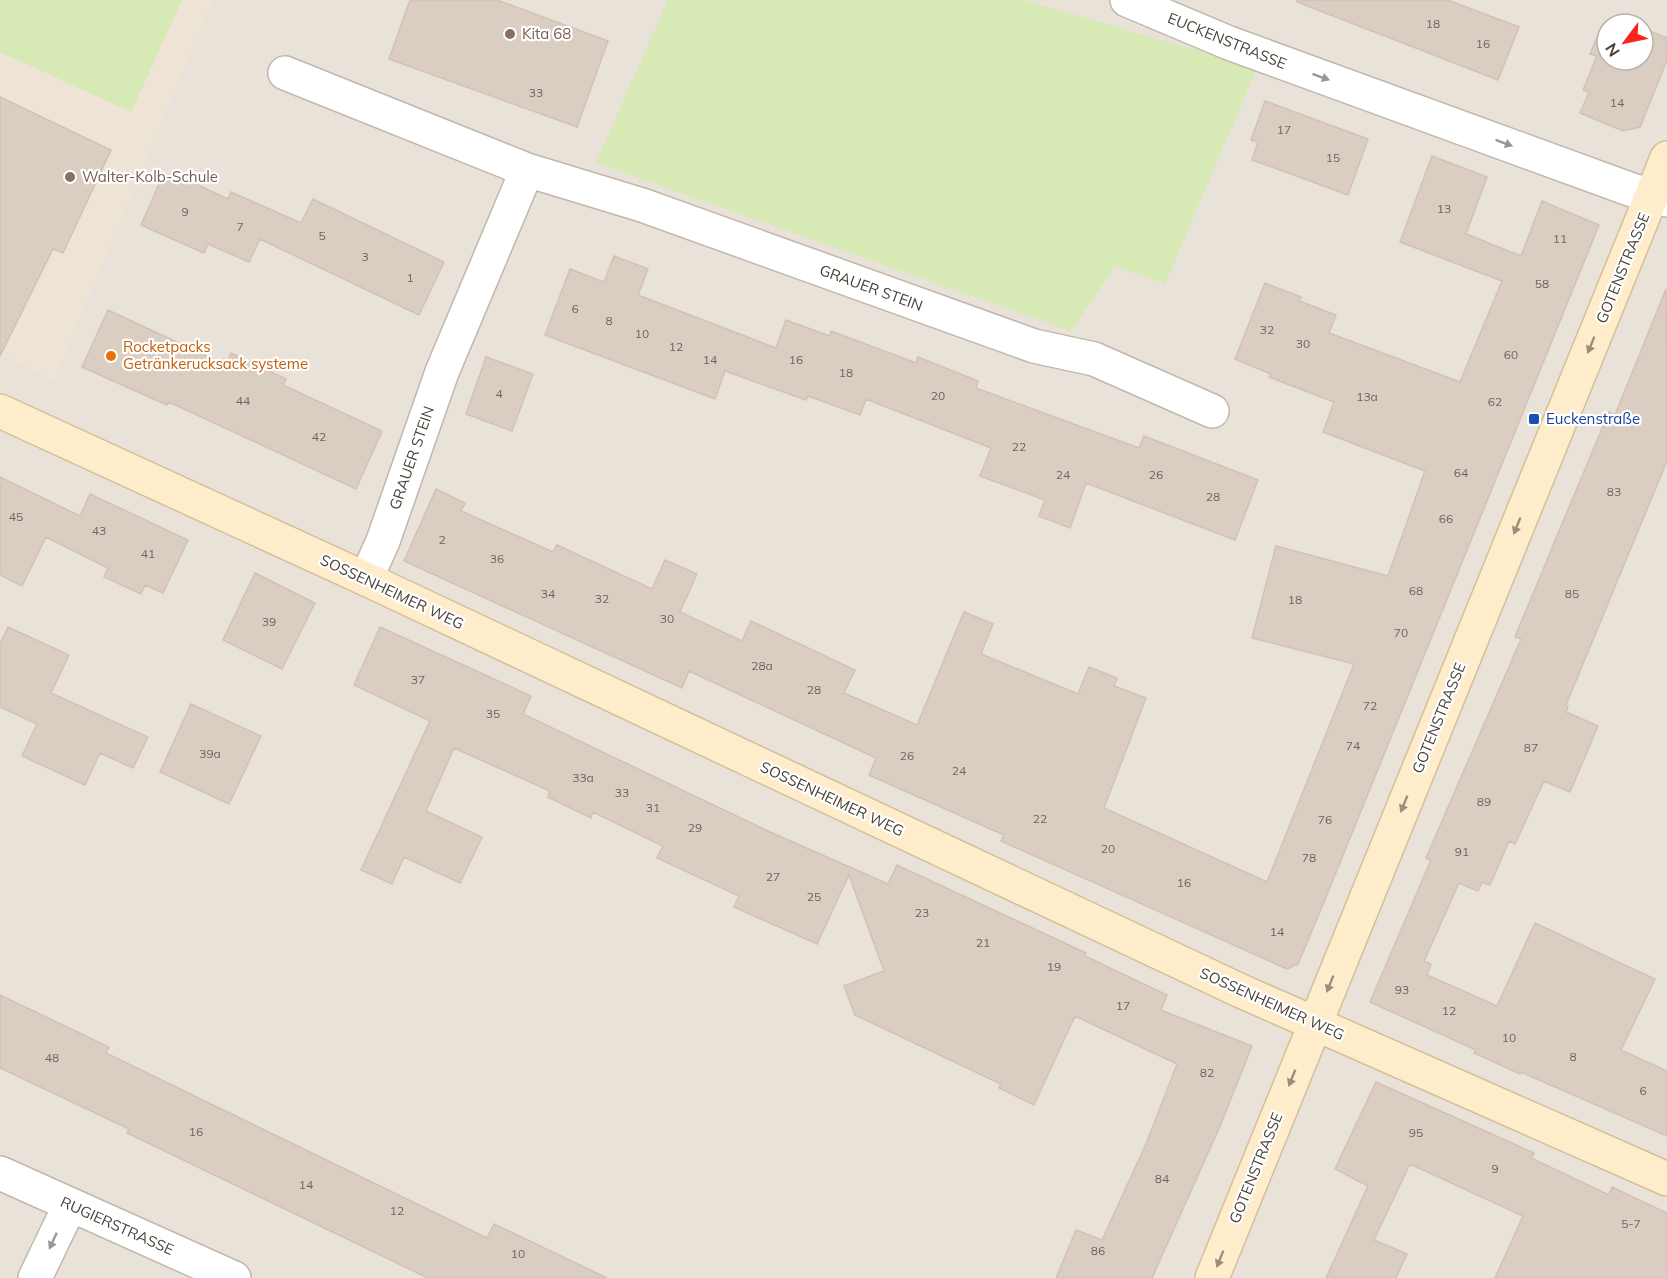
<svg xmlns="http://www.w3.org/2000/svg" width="1667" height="1278" viewBox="0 0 1667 1278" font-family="Mulish,sans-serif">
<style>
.residential{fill:#e9e2d9;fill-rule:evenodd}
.education{fill:#eee4d5}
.green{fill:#d7e9b4}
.building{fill:#dacec3;stroke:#d2c2b3;stroke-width:1.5}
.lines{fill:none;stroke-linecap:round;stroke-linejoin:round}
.street-casing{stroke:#c1b7ad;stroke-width:36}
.secondary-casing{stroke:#d5bf9a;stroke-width:36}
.street{stroke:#fff;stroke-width:33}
.secondary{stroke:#feeccb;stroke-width:33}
.oneway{fill:#9b9692}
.oneway2{fill:#9b8e7a}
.education-dot{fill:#8d6e63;stroke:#fff;stroke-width:2}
.food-dot{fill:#e8710a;stroke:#fff;stroke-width:2}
.transit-dot{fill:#1a4fb4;stroke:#fff;stroke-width:2}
.labels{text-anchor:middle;stroke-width:4.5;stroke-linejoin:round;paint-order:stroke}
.number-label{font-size:12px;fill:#6e645b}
.education-label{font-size:15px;fill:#785e54;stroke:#fff;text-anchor:start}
.street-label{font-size:15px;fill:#4a4138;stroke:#fff}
.food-label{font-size:15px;fill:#c56008;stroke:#fff;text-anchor:start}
.transit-label{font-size:15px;fill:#164399;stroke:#fff;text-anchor:start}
</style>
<rect width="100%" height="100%" fill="#f5f1eb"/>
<!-- residential -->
<path class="residential" d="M0,0H1667V1278H0ZM1607,24H1643V60H1607Z"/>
<!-- education -->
<path class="education" d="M0,0H213L54,381L0,354Z"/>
<!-- green -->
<path class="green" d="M0,0H182L131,112L0,52Z
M668,0H1024L1257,68L1165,284L1115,266L1071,331L596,163Z"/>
<!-- building -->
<path class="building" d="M410,0H497L608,41L577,127L389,59Z
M1297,0H1448L1519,27L1498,80L1297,2Z
M1602,26L1607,28V60H1643V28L1667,38V60L1640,127L1623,131L1580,113L1589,92L1583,90L1597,56L1590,54Z
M0,97L111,150L63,253L53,249L0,356Z
M1265,101L1368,139L1348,195L1252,160L1258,142L1251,140Z
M1432,156L1487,177L1466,234L1521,256L1542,201L1599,225L1322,907L1298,964L1287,969L1001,841L1004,835L869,775L876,758L689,671L682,688L404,561L436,489L465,503L461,511L553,552L557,545L652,589L665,560L697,574L680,612L742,641L751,621L855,670L844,693L917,725L964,612L993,624L981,654L1078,694L1089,667L1117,678L1114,686L1146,698L1104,808L1267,882L1354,664L1252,638L1276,546L1388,576L1425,471L1323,432L1334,402L1269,377L1271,374L1235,359L1265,283L1301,297L1299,301L1336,315L1329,333L1460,382L1502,281L1400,242Z
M163,175H176L228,199L231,192L301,223L313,199L444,262L419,315L260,239L249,262L208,244L204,253L141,225Z
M614,256L648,269L638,295L776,348L786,320L830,336L831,331L916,363L918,357L978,381L976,388L1139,448L1144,436L1258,480L1235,540L1086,483L1070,528L1039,516L1045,500L980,476L991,448L866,399L860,415L808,396L806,400L725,371L715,399L545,335L570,269L604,282Z
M1666,289L1667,461L1566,705L1568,706L1566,712L1598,726L1570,792L1544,781L1515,844L1509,841L1490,885L1482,882L1478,891L1459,883L1424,961L1431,964L1427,975L1497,1006L1535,923L1655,979L1621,1050L1667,1071V1136L1521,1072L1520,1074L1474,1053L1476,1050L1370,1002L1431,860L1426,858L1521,639L1515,637L1562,524L1609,412L1615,415Z
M108,310L226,365L231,353L286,379L283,385L382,431L356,489L169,402L167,405L82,367Z
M486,357L533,374L512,431L466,414Z
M0,477L80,516L90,494L188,540L163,593L145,585L141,594L104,577L108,568L46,537L22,586L0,575Z
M255,573L315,603L282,669L223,640Z
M8,627L69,655L51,693L148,737L133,768L100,753L85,785L22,756L37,724L0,707V644Z
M380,627L531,696L523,714L768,831L888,884L897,865L1086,953L1085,956L1167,995L1161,1010L1252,1046L1221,1124L1152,1278H1056L1076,1230L1102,1240L1146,1144L1177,1064L1075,1016L1034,1105L999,1088L1001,1084L855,1015L844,986L884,971L849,875L817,944L734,907L739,896L657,858L663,846L593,812L591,818L548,797L550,791L454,748L426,811L482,837L460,883L404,857L392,884L361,870L430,721L354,685Z
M191,704L261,736L229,804L160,772Z
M0,995L109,1047L106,1053L487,1238L494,1224L607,1278H428L127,1133L129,1129L0,1068Z
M1376,1082L1534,1153L1531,1158L1609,1195L1612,1187L1667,1213V1278H1495L1523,1216L1410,1164L1374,1240L1407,1254L1396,1278H1326L1368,1186L1335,1169Z"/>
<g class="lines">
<defs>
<path id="street" d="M1127,0L1229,43L1632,190L1667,200
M285,73L527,170L642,205L1034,346L1094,359L1212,411
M366,579L383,541L442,372L527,170
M0,1173L234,1278
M35,1278L70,1205"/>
<path id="secondary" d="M0,411L366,579L1241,991L1667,1179
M1212,1278L1667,158"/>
</defs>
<!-- street casing -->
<use href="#street" class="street-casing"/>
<!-- secondary casing -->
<use href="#secondary" class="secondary-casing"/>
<!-- street -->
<use href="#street" class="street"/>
<!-- secondary -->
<use href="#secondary" class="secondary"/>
</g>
<!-- one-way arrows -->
<defs><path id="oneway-solid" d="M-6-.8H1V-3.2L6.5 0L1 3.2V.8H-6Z" transform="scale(1.5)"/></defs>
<g class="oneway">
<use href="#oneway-solid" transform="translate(1321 77) rotate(20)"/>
<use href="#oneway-solid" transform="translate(1504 143) rotate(20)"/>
<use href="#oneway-solid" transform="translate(53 1241) rotate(115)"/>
</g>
<g class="oneway2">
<use href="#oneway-solid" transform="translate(1591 345) rotate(112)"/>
<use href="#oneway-solid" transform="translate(1517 526) rotate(112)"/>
<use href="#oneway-solid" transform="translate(1404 804) rotate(112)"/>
<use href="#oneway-solid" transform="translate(1330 984) rotate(112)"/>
<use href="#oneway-solid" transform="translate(1292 1078) rotate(112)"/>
<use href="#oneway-solid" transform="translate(1220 1259) rotate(112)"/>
</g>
<!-- markers -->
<g class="education-dot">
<circle cx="510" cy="34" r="6"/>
<circle cx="70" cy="177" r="6"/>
</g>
<circle class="food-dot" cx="111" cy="356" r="6"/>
<rect class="transit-dot" x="1528" y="413" width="12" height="12" rx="3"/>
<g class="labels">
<!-- number labels -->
<g class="number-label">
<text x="1433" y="28">18</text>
<text x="1483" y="48">16</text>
<text x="536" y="97">33</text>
<text x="1617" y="107">14</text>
<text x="1284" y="134">17</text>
<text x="1333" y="162">15</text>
<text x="1444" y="213">13</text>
<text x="185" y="216">9</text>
<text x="240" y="231">7</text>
<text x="322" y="240">5</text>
<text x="1560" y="243">11</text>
<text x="365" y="261">3</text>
<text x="410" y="282">1</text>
<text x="1542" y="288">58</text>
<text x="575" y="313">6</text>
<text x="609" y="325">8</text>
<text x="1267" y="334">32</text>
<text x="642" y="338">10</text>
<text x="1303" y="348">30</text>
<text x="676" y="351">12</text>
<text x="1511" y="359">60</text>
<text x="710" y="364">14</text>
<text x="796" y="364">16</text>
<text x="846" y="377">18</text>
<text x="499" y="398">4</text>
<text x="938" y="400">20</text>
<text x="1367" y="401">13a</text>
<text x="243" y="405">44</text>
<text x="1495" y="406">62</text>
<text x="319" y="441">42</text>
<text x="1019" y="451">22</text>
<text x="1461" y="477">64</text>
<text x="1063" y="479">24</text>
<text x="1156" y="479">26</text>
<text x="1614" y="496">83</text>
<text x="1213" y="501">28</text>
<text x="16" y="521">45</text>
<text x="1446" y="523">66</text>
<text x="99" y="535">43</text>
<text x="442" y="544">2</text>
<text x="148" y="558">41</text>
<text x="497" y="563">36</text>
<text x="1416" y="595">68</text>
<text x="548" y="598">34</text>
<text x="1572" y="598">85</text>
<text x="602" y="603">32</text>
<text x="1295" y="604">18</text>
<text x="667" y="623">30</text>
<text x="269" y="626">39</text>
<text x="1401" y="637">70</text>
<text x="762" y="670">28a</text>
<text x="418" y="684">37</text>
<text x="814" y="694">28</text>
<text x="1370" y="710">72</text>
<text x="493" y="718">35</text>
<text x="1353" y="750">74</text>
<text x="1531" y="752">87</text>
<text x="210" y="758">39a</text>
<text x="907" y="760">26</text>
<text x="959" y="775">24</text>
<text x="583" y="782">33a</text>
<text x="622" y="797">33</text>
<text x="1484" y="806">89</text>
<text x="653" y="812">31</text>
<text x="1040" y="823">22</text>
<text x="1325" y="824">76</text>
<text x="695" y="832">29</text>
<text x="1108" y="853">20</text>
<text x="1462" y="856">91</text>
<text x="1309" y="862">78</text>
<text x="773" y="881">27</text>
<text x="1184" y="887">16</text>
<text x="814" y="901">25</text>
<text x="922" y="917">23</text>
<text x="1277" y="936">14</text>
<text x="983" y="947">21</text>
<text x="1054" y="971">19</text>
<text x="1402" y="994">93</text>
<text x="1123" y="1010">17</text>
<text x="1449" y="1015">12</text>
<text x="1509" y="1042">10</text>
<text x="1573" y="1061">8</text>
<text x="52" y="1062">48</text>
<text x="1207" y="1077">82</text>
<text x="1643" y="1095">6</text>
<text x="196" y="1136">16</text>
<text x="1416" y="1137">95</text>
<text x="1495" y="1173">9</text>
<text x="1162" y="1183">84</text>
<text x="306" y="1189">14</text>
<text x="397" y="1215">12</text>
<text x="1631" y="1228">5-7</text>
<text x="1098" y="1255">86</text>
<text x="518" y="1258">10</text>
</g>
<!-- education labels -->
<g class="education-label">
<text x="522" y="39">Kita 68</text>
<text x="82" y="182">Walter-Kolb-Schule</text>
</g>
<!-- street labels -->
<g class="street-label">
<text transform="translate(1227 41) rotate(22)" y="5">EUCKENSTRASSE</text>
<text transform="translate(1623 268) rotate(-68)" y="5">GOTENSTRASSE</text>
<text transform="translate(871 288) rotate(20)" y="5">GRAUER STEIN</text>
<text transform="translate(412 458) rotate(-71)" y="5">GRAUER STEIN</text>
<text transform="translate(392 592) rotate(25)" y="5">SOSSENHEIMER WEG</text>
<text transform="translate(1439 718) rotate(-68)" y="5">GOTENSTRASSE</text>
<text transform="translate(832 799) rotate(25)" y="5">SOSSENHEIMER WEG</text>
<text transform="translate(1272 1004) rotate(24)" y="5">SOSSENHEIMER WEG</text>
<text transform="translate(1256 1168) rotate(-68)" y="5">GOTENSTRASSE</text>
<text transform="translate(117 1226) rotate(24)" y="5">RUGIERSTRASSE</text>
</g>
<!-- food labels -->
<g class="food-label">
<text x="123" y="352">Rocketpacks<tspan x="123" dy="17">Getränkerucksack systeme</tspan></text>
</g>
<!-- transit labels -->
<g class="transit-label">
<text x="1546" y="424">Euckenstraße</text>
</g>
</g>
<!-- north arrow -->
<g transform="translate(1625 42) rotate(238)"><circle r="28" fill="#ffffff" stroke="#b7b3af" stroke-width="1.5"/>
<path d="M0-4.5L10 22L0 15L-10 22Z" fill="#f9251d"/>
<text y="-9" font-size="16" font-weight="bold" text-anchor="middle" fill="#4a4138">N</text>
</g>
</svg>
